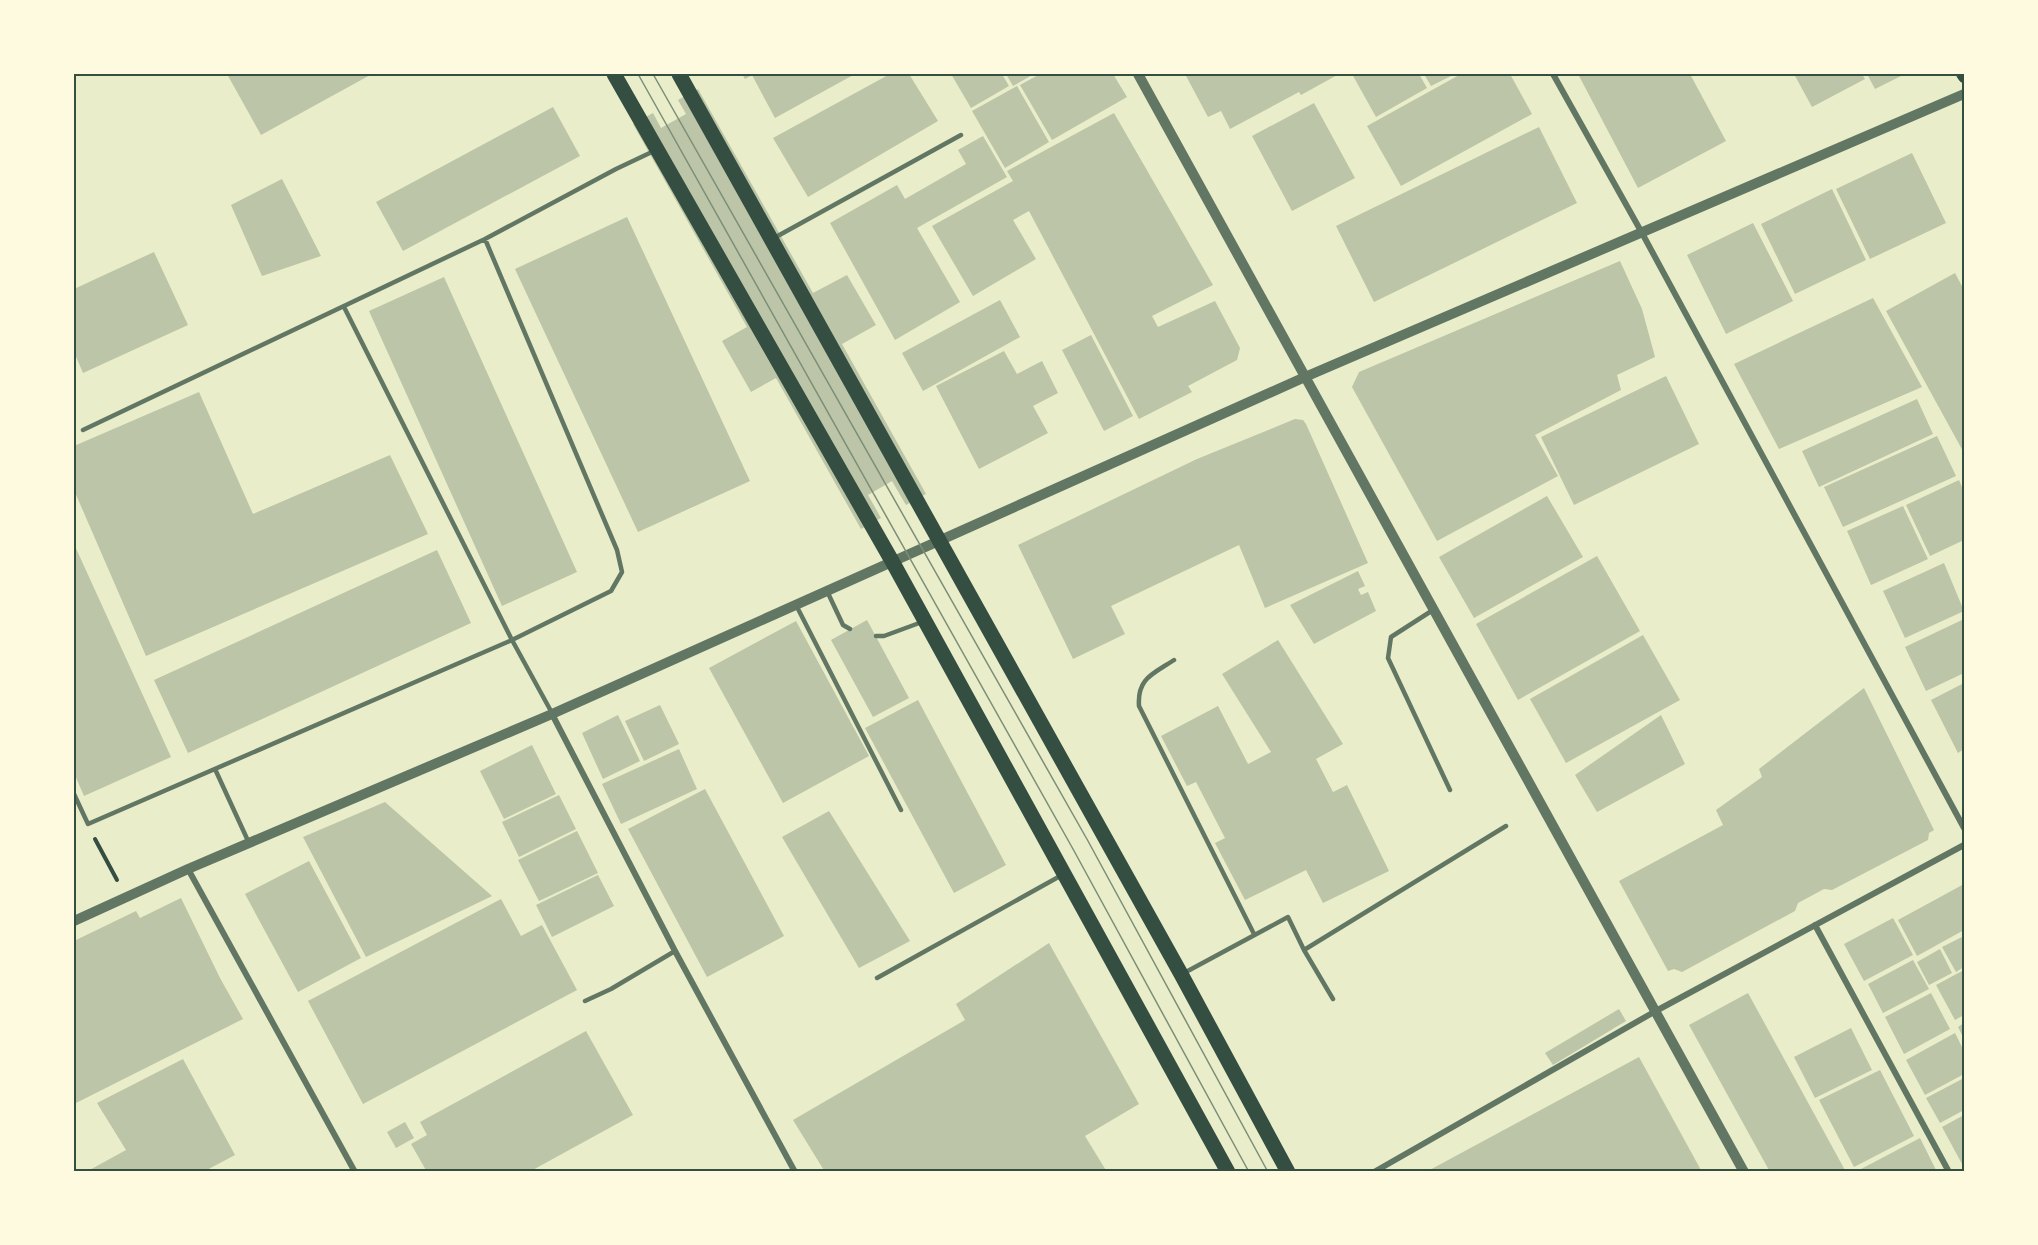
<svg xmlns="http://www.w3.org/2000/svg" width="2038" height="1245" viewBox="0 0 2038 1245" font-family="'Sofia Sans Condensed',sans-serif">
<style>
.building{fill:#bcc5a7}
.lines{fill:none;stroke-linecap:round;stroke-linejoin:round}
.path{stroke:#344e41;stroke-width:4}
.service{stroke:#617663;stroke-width:4.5}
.minor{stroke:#617663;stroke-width:6}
.tertiary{stroke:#617663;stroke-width:10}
.secondary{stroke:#344e41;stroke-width:12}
.primary{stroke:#344e41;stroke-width:15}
.tram{stroke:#7c8e77;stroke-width:1.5}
.neatline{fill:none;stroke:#344e41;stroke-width:2}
</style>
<rect width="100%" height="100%" fill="#e9edc9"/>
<!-- building -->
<path class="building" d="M227,74H372L261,135Z
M742,74H855L775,118L752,75L745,79Z
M890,74H909L938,121L808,197L773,138Z
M951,74H1002L1009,86L971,108Z
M1006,74H1034L1013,86Z
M1040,74H1113L1127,97L1052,140L1020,85Z
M1185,74H1339L1301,95L1299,92L1230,129L1221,111L1208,117Z
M1352,74H1419L1427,88L1376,117Z
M1424,74H1455L1431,86Z
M1461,74H1510L1532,114L1401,186L1367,126Z
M1578,74H1690L1726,141L1638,188Z
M1794,74H1862L1865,79L1812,107Z
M1867,74H1905L1875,89Z
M1017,86L1049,142L1005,168L972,111Z
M698,89L813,293L847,275L876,325L842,344L926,494L906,505L892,481L868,495L881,518L861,529L776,378L751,392L722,341L747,327L633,124L653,113L661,128L686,114L678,100Z
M1314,103L1355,178L1292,211L1252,136Z
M553,107L580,156L403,251L376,202Z
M1114,113L1213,285L1152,316L1158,327L1215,301L1240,348L1237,360L1188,386L1192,392L1139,419L1029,211L1013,220L1036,259L973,296L932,226L1013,181L1007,171Z
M1539,127L1577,203L1374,302L1336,226Z
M983,136L1007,177L917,228L960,302L895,340L830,223L897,185L905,199L966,164L958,150Z
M1912,153L1946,223L1870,259L1836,189Z
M282,179L321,256L262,276L231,205Z
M1832,189L1866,260L1795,294L1761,224Z
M627,217L750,481L638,532L515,269Z
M1753,223L1793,301L1726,334L1687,255Z
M154,252L188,325L83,373L74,352V289Z
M1620,261L1642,309L1655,357L1617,375L1621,390L1535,435L1558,476L1437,541L1352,387L1359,372Z
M1955,273L1964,290V453L1886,311Z
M444,277L577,572L502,606L369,311Z
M1873,298L1922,387L1779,449L1734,364Z
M1000,300L1020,337L923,391L902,353Z
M1091,335L1133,416L1104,431L1062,350Z
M1004,351L1017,374L1042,361L1058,393L1033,406L1048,433L979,469L936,386Z
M1666,376L1699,444L1574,505L1541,437Z
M199,392L253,514L390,455L428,534L146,656L74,490V446Z
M1917,399L1933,434L1819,487L1802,451Z
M1295,419L1303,420L1306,424L1368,563L1265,608L1239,545L1111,606L1125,634L1073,659L1018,545L1197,459Z
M1937,436L1956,476L1843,527L1824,487Z
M1959,480L1964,492V540L1930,556L1906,505Z
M1547,496L1583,557L1474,618L1439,557Z
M1903,506L1928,559L1871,585L1847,531Z
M74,544L171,757L84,796L74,773Z
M437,550L471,623L188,753L154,680Z
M1597,556L1640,631L1518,700L1476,624Z
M1944,563L1964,611L1905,638L1883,591Z
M1358,571L1365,586L1358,589L1361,595L1368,592L1376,611L1314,644L1290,605Z
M1964,619V673L1926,691L1905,647Z
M867,620L909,698L873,717L831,640Z
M796,621L869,756L783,803L709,668Z
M1643,635L1680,700L1566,763L1530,699Z
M1278,640L1343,744L1316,759L1333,792L1347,785L1389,871L1323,903L1306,870L1245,900L1215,843L1225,838L1196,782L1187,786L1161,736L1218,706L1248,764L1271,752L1222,674Z
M1964,683V749L1958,753L1931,700Z
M1864,688L1934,830L1929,833L1928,840L1832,890L1824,889L1798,903L1795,911L1682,972L1674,969L1668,971L1619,881L1723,825L1716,810L1762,777L1759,769Z
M918,700L1006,865L954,893L865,728Z
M660,705L679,744L644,761L625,721Z
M618,715L640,761L603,779L582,733Z
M1661,715L1685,764L1597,812L1575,775Z
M532,745L556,794L504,819L480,771Z
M679,749L697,789L621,824L602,784Z
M705,789L784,936L707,977L628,829Z
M559,795L576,829L519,857L502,822Z
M385,802L492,896L366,957L303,837Z
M829,811L910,941L859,968L782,837Z
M577,831L598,873L539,901L518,860Z
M309,861L361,958L298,992L245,894Z
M598,875L614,906L552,937L536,905Z
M1964,884V930L1917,956L1898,920Z
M181,898L220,978L243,1019L74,1104V941L136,911L140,918Z
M501,899L521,936L542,925L577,990L363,1104L308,1001Z
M1893,918L1913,955L1864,981L1844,944Z
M1962,937L1964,942V967L1956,972L1942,947Z
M1049,943L1139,1104L1085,1136L1107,1172H825L793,1120L965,1020L956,1004Z
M1940,949L1952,973L1929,985L1917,962Z
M1913,960L1929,989L1883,1013L1868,984Z
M1964,970V1015L1955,1020L1936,985Z
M1748,993L1846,1172H1770L1689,1025Z
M1931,993L1950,1029L1904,1054L1885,1017Z
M1619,1009L1626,1021L1553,1065L1545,1053Z
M1964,1023V1039L1958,1027Z
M1851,1028L1872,1070L1815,1098L1794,1057Z
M586,1031L633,1115L529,1172H427L411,1144L427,1135L420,1122Z
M1955,1033L1964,1051V1074L1925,1095L1906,1060Z
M1639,1057L1702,1172H1426Z
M183,1059L235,1155L203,1172H86L126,1150L97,1103Z
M1880,1070L1914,1136L1854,1167L1819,1100Z
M1964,1078V1110L1940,1123L1926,1098Z
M1964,1115V1162L1962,1164L1942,1127Z
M405,1122L414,1138L396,1148L387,1132Z
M1920,1138L1937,1172H1862L1861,1169Z"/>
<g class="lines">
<!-- path -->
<path class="path" d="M95,839L117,880"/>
<!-- service -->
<path class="service" d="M774,238L961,135
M344,307L512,640L552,713
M83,430L485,239L616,169L654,151
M827,591L843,625L850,629
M796,605L901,810
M1433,610L1391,637L1388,658L1450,790
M876,636H884L922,622
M1174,660C1153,674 1137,678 1139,706L1254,934
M215,769L249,843
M74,794L88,824L512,640L611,591L622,572L617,550L485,239
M1304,950L1333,999
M1184,973L1288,917L1304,950L1506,826
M877,978L1062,875
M585,1001L611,989L675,951"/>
<!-- minor -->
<path class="minor" d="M1553,74L1642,233L1964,828
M552,714L675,951L795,1172
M188,869L355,1172
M1815,925L1949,1172
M1374,1172L1654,1012L1964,845"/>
<!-- tertiary -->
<path class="tertiary" d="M1138,74L1744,1172
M74,921L188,869L552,714L1305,377L1964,94"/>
<!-- secondary -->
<path class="secondary" d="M1962,74L1964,77"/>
<!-- primary -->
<path class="primary" d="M614,74L892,561L1228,1172
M679,74L1181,974L1288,1172"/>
<!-- tram -->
<path class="tram" d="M638,74L1073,849L1249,1172
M653,74L1088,841L1268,1172"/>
</g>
<!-- border -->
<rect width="2038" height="1245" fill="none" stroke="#fefae0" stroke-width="150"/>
<rect x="75" y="75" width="1888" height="1095" class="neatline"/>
</svg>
